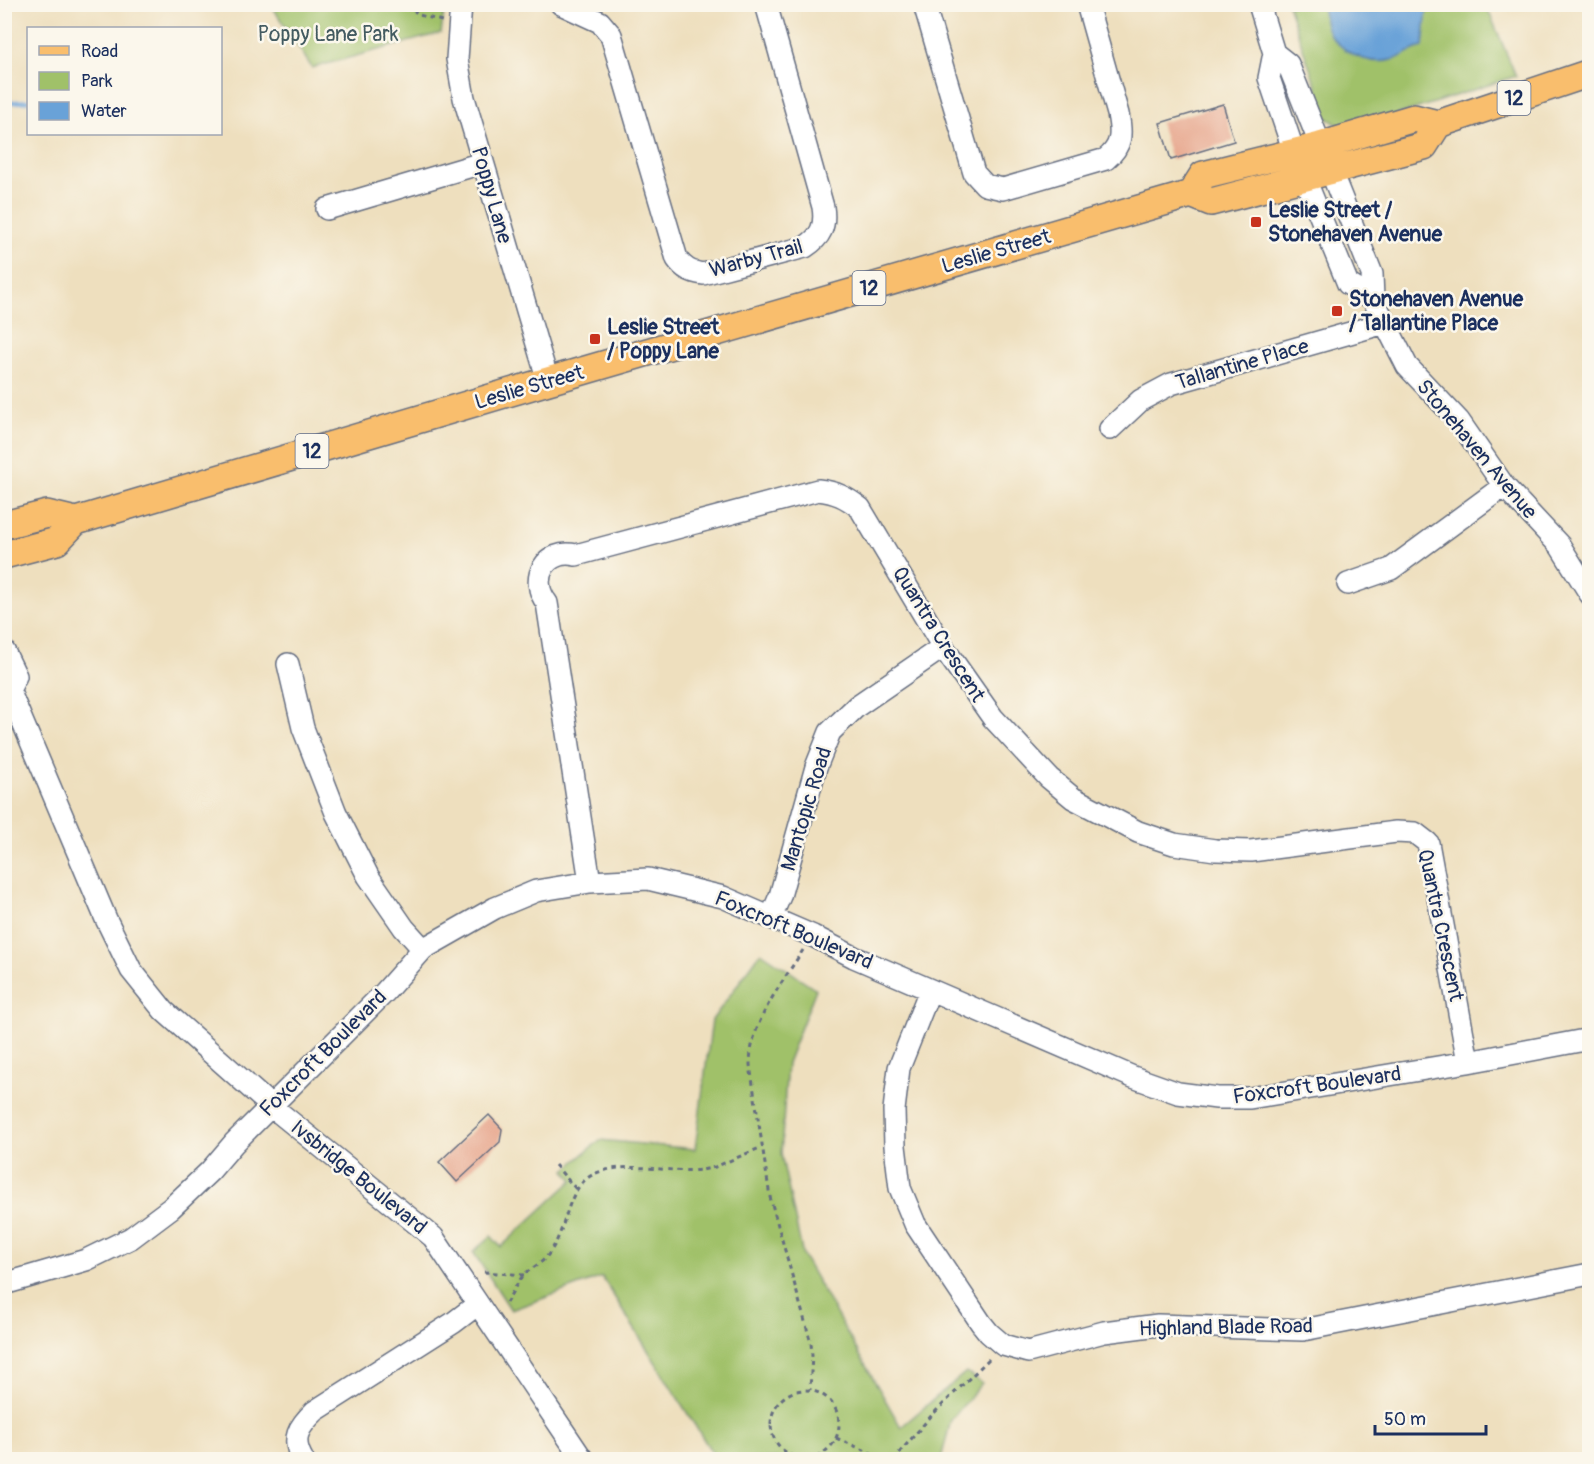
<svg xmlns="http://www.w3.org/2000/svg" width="1594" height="1464" viewBox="0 0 1594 1464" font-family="Pangolin,sans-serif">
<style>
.green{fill:#a0c169;stroke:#5e7864;stroke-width:1.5}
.water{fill:#69a2d8;stroke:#42689b;stroke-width:1.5}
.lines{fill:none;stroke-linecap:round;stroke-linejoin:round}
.stream{stroke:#69a2d8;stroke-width:4.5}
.building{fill:#e59e83}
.minor-casing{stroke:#656d80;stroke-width:24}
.major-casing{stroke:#656d80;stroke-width:30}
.path{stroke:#656d80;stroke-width:3;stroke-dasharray:4.5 4.5;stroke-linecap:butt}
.minor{stroke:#fff;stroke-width:21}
.major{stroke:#f9be6d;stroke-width:27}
.poi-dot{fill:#c8321e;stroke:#fbf7ec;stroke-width:2}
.labels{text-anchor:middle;stroke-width:5;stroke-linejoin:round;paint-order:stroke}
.shield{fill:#fbf7ec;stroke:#5e6b89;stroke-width:1.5}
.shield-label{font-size:20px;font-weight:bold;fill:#1b2f5e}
.park-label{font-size:21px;fill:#435b61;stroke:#fbf7ec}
.street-label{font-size:21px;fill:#1b2f5e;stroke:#fbf7ec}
.poi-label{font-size:21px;font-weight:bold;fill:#1b2f5e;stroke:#fbf7ec;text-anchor:start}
</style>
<rect width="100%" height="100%" fill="#fbf7ec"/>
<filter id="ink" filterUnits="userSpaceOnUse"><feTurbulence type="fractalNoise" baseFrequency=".0167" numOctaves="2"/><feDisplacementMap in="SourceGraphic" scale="12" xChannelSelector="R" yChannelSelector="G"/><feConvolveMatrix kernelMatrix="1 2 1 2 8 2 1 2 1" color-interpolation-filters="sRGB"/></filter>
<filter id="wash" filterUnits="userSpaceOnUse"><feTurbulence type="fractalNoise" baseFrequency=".008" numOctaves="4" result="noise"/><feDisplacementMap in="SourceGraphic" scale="24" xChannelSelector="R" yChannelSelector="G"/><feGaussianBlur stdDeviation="1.35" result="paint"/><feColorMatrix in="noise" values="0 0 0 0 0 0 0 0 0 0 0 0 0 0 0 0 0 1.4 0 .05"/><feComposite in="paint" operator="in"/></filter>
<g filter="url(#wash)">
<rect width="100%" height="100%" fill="#eedfbe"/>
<!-- green -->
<path class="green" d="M271,5H445L441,33L312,68Z
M1288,5H1486L1516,76L1348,131L1327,118Z
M761,952L816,989L787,1063L781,1154L803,1256L901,1427L966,1372L982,1383L951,1420L941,1459H716L602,1277L511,1310L473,1252L491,1236L501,1247L573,1180L565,1170L600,1140L695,1149L712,1020Z"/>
<!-- water -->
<path class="water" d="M1322,5H1425L1427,8L1423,47C1411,49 1411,52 1402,56C1376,69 1348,57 1331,36C1325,29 1324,14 1322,5Z"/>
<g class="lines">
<!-- stream -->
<path class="stream" d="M4,103L28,101"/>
</g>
<g id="blocks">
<!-- building -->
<path class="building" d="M1223,104L1234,141L1171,160L1160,123Z
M489,1115L502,1129L500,1142L457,1182L439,1162Z"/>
</g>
</g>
<g filter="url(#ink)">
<use href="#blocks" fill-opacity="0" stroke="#656d80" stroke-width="1.5"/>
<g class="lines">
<defs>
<path id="minor" d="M461,4L457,59L464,98L548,381
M561,4L600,22L611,35L677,259C684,269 691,272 703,274L805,247C821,237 826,226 823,207L766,4
M924,4L974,173L985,185L1003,189L1106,159C1122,146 1122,134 1118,114L1087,4
M1259,4L1274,53L1269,78L1294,152L1348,284L1373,299
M1274,53L1288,64L1372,274L1373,299L1407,366L1459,421L1504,486L1560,546L1590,594
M327,209L482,163
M1110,429L1141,400L1171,384L1385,323
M1348,584L1391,569L1504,486
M4,651L16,676L9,690
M288,664L303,728L336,813L368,876L404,928L423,949
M4,688L9,690L106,919L131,970L164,1011L271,1106L433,1237L583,1460
M590,882L547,603C528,579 546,548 576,555L818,490C836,492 846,497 860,508L943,647L993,718L1049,778L1073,798L1138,832L1174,844L1215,850L1251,851L1396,832L1415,833L1428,843L1468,1062
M771,917L780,896L816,767L830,732L857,706L943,647
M930,990L899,1068L894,1110L895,1146L900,1188L915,1224L981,1323L989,1333L1003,1345L1028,1352L1104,1332L1158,1325L1303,1330L1590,1274
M4,1284L86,1260L131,1238L171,1208L210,1171L234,1143L385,992L423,949L495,908L536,891L590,882L648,879L723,897L813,936L854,957L1133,1077L1178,1093L1217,1098H1250L1468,1062L1590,1039
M303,1460C290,1439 299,1426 315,1411L453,1323L478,1304"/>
<path id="major" d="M1191,194L1203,175L1320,146L1414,118L1438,124L1590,73
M4,525L47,514L76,521
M4,555L57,541L76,521L548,381L1191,194L1211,202L1424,146L1438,124"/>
</defs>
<!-- minor casing -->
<use href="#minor" class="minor-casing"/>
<!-- major casing -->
<use href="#major" class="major-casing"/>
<!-- path -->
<path class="path" d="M406,4L419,15L442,21
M803,950C781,985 750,1022 750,1065L770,1197L811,1343L812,1355L810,1390
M555,1165L576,1189
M484,1272L524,1275
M506,1303C511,1295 516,1284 523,1276C531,1267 542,1265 550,1252C571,1223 564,1179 606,1170C638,1163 671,1173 702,1170L715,1167L762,1147
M771 1424a34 34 0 1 1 68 0a34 34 0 1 1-68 0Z
M836,1438L888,1460
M893,1460L932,1415L991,1357"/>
<!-- minor -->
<use href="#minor" class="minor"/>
<!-- major -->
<use href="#major" class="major"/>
</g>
</g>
<!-- markers -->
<g class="poi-dot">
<rect x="1250" y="216" width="12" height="12" rx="3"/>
<rect x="1331" y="305" width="12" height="12" rx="3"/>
<rect x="589" y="333" width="12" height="12" rx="3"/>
</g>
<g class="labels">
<!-- shield labels -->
<g class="shield">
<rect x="1497.5" y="81" width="33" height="34" rx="4.5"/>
<rect x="852.5" y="271" width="33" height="34" rx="4.5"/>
<rect x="295.5" y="434" width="33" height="34" rx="4.5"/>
</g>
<g class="shield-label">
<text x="1514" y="105">12</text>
<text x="869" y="295">12</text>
<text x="312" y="458">12</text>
</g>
<!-- park labels -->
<g class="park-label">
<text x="328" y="41">Poppy Lane Park</text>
</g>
<!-- street labels -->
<g class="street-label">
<text transform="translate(492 195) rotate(74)" y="7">Poppy Lane</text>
<text transform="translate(996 251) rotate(-16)" y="7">Leslie Street</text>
<text transform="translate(756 258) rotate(-15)" y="7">Warby Trail</text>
<text transform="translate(1242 364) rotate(-16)" y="7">Tallantine Place</text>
<text transform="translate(529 387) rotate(-16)" y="7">Leslie Street</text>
<text transform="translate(1477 449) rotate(50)" y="7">Stonehaven Avenue</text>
<text transform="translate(939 634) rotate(58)" y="7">Quantra Crescent</text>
<text transform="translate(806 809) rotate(-73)" y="7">Mantopic Road</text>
<text transform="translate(1441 925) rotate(78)" y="7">Quantra Crescent</text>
<text transform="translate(794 930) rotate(23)" y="7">Foxcroft Boulevard</text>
<text transform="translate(323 1053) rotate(-45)" y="7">Foxcroft Boulevard</text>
<text transform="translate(1317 1085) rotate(-8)" y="7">Foxcroft Boulevard</text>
<text transform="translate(359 1177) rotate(39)" y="7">Ivsbridge Boulevard</text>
<text transform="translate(1226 1327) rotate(-1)" y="7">Highland Blade Road</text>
</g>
<!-- poi labels -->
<g class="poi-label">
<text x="1268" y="217">Leslie Street /<tspan x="1268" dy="24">Stonehaven Avenue</tspan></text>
<text x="1349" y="306">Stonehaven Avenue<tspan x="1349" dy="24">/ Tallantine Place</tspan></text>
<text x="607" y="334">Leslie Street<tspan x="607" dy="24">/ Poppy Lane</tspan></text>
</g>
</g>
<!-- margin -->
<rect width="1594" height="1464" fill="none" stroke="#fbf7ec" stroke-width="24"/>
<!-- legend -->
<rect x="27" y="27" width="195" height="108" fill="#fbf7ec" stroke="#a1a7b3" stroke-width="1.5"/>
<rect x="39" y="46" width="30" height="9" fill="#f9be6d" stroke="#a1a7b3" stroke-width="1.5"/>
<text x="81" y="57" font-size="18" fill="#1b2f5e">Road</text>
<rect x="39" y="72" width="30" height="18" fill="#a0c169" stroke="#a1a7b3" stroke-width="1.5"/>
<text x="81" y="87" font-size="18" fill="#1b2f5e">Park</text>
<rect x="39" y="102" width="30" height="18" fill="#69a2d8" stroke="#a1a7b3" stroke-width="1.5"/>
<text x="81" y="117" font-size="18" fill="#1b2f5e">Water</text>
<!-- scale -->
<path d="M1375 1425v9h111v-9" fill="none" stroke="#1b2f5e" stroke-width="3"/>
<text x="1384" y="1425" font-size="18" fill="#1b2f5e" stroke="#fbf7ec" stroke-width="4.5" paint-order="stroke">50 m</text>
</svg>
